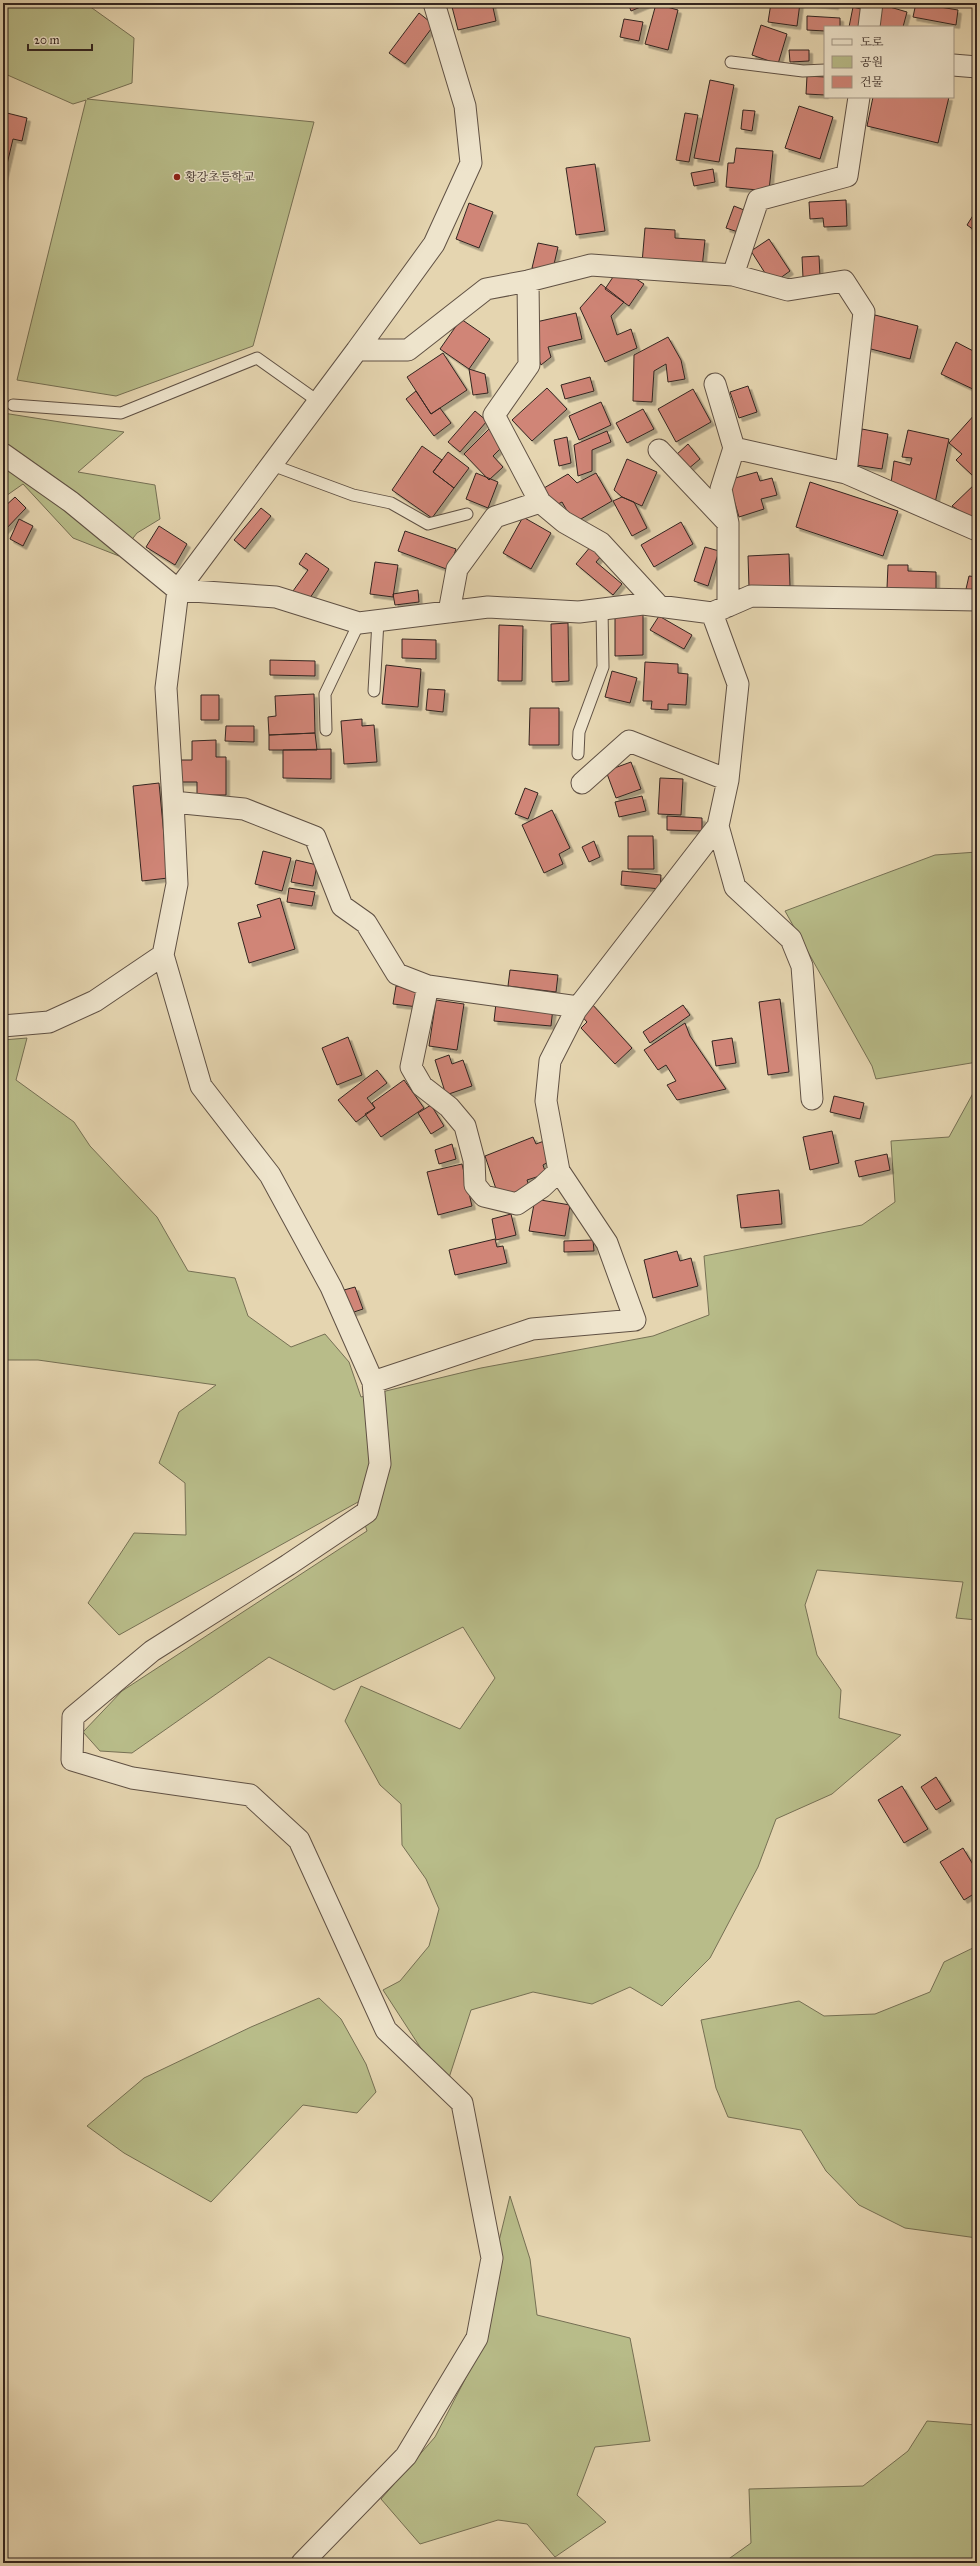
<svg xmlns="http://www.w3.org/2000/svg" width="980" height="2566" viewBox="0 0 980 2566" font-family="'IM FELL Great Primer','Noto Serif KR',serif">
<style>
.green{fill:#b8bc89;stroke:#767054}
.building{fill:#d08577;stroke:#332520;filter:url(#shadow)}
.lines{fill:none;stroke-linecap:round;stroke-linejoin:round}
.lane-casing{stroke:#605144;stroke-width:13}
.street-casing{stroke:#605144;stroke-width:23}
.lane{stroke:#eee4cc;stroke-width:11}
.street{stroke:#eee4cc;stroke-width:21}
.poi-dot{fill:#8f2418;stroke:#eee4cc;stroke-width:1.5}
.labels{text-anchor:middle;stroke-width:3;stroke-linejoin:round;paint-order:stroke}
.poi-label{font-size:12px;fill:#332520;stroke:#eee4cc;text-anchor:start}
</style>
<defs>
<filter id="shadow"><feDropShadow dx="3.5" dy="3.5" stdDeviation="0" flood-color="#0004"/></filter>
</defs>
<rect width="100%" height="100%" fill="#e5d5b0"/>
<filter id="stains"><feTurbulence type="fractalNoise" baseFrequency=".005" numOctaves="4"/><feColorMatrix values="0 0 0 0 .2 0 0 0 0 .09 0 0 0 0 .02 0 0 0 .5 -.17"/></filter>
<radialGradient id="worn" r=".72"><stop offset=".6" stop-color="#630" stop-opacity="0"/><stop offset="1" stop-color="#630" stop-opacity=".3"/></radialGradient>
<!-- green -->
<path class="green" d="M3,3H85L134,38L132,83L87,99L314,122L253,346L116,396L17,380L86,100L73,104L3,73Z
M3,413L124,432L78,472L155,485L160,519L137,533L119,556L73,538L23,484L3,498Z
M977,852V1062L876,1079L872,1066L785,911L935,855Z
M27,1038L16,1080L74,1122L90,1146L157,1217L188,1271L235,1278L248,1316L291,1347L325,1334L349,1362L361,1397L481,1368L653,1336L709,1315L704,1256L862,1225L895,1202L891,1141L949,1137L977,1086V1620L956,1618L963,1582L817,1570L805,1605L817,1655L841,1690L839,1718L901,1735L832,1794L776,1819L758,1867L710,1958L662,2006L630,1987L592,2004L533,1992L471,2010L446,2087L383,1990L400,1981L429,1946L439,1909L426,1879L402,1845L401,1804L380,1785L345,1721L361,1686L460,1729L495,1678L463,1627L334,1690L269,1657L132,1753L100,1751L83,1732L122,1691L367,1531L358,1502L119,1635L88,1603L134,1533L186,1535L185,1483L159,1463L179,1412L216,1385L38,1360H3V1040Z
M977,1946V2238L905,2228L859,2205L826,2171L801,2130L728,2117L716,2088L701,2020L799,2001L824,2016L875,2014L930,1992L944,1962Z
M319,1998L341,2019L366,2064L376,2092L357,2113L303,2105L211,2202L124,2153L87,2126L144,2078L251,2027Z
M510,2196L530,2259L537,2315L630,2338L650,2441L595,2447L577,2495L606,2522L555,2557L527,2524L498,2520L420,2544L381,2499L435,2437L485,2341L499,2241Z
M927,2421L977,2425V2563H723L751,2543L749,2489L863,2486L908,2451Z"/>
<!-- building -->
<path class="building" d="M451,3H470V6L492,3L496,21L458,30Z
M628,3H650L631,11Z
M771,3H800L797,26L768,22Z
M807,3H835V6Z
M916,3L958,10L956,25L913,17Z
M656,4L678,10L668,50L645,44Z
M883,5L907,12L903,27H876Z
M853,7L865,10L861,27H849Z
M419,13L434,25L405,64L389,53Z
M807,16L840,18V27H825V31L807,30Z
M624,19L643,22L639,41L620,37Z
M761,25L787,34L778,64L752,55Z
M789,50H809V61L790,62Z
M807,76L825,77V95L806,94Z
M710,80L734,85L719,162L694,158Z
M873,97H949L938,143L867,126Z
M799,106L833,117L820,159L785,148Z
M743,110L755,111L752,131L741,129Z
M3,112L27,118L22,141L13,139L3,181Z
M685,113L698,115L689,162L676,160Z
M736,148L773,151L769,191L726,187L728,163H734Z
M595,164L605,231L576,235L566,168Z
M713,169L715,182L694,186L691,173Z
M846,200L847,226L824,227L823,218L810,219L809,202Z
M469,203L493,212L479,248L456,239Z
M734,206L744,210L738,232L726,228Z
M977,209V232L967,225Z
M645,228L675,230V238L705,240L702,268L642,263Z
M769,239L790,271L772,284L751,251Z
M538,243L558,247L552,273L532,268Z
M819,256L820,277L803,278L802,257Z
M619,268L644,284L629,306L605,289Z
M601,284L624,302L611,316L617,335L631,329L637,348L605,362L580,308Z
M576,313L582,339L548,347L551,357L541,365L535,349L536,322Z
M875,315L918,326L910,359L867,348Z
M461,319L490,339L469,369L440,349Z
M668,337L681,360L685,379L668,382L666,364L654,371L652,402L633,401L634,355Z
M956,342L977,353V391L941,374Z
M443,353L467,390L431,414L407,377Z
M469,369L485,374L488,393L473,395Z
M590,377L594,391L565,399L561,385Z
M748,386L757,412L739,418L730,392Z
M547,388L567,409L532,441L512,420Z
M693,389L711,422L676,442L658,409Z
M416,391L431,414L440,408L451,423L434,436L406,399Z
M601,402L611,425L579,440L569,416Z
M643,409L654,429L627,443L616,423Z
M475,411L487,421L460,452L448,442Z
M976,413L977,470L972,475L956,460L962,454L949,443Z
M490,428L505,444L493,456L503,467L489,480L464,454Z
M862,429L888,434L882,469L856,465Z
M908,430L949,439L935,503L891,483L894,461L910,465L912,458L902,457Z
M607,431L611,442L592,450V471L578,476L574,445Z
M567,437L571,463L559,466L554,440Z
M688,444L700,459L688,469L676,455Z
M422,446L442,460L433,472L454,488L432,518L392,490Z
M448,452L469,468L454,488L433,472Z
M627,459L657,472L642,506L622,497L614,490Z
M757,472L760,481L772,478L777,495L761,499L764,509L739,517L728,480Z
M476,473L498,482L488,508L466,499Z
M596,473L612,501L574,523L562,502L554,506L544,488L568,474L577,483Z
M810,482L898,511L883,556L796,527Z
M977,482V522L952,506Z
M15,497L26,508L3,532V508Z
M622,497L634,502L647,528L632,536L613,501Z
M261,508L271,516L245,549L234,540Z
M523,517L551,533L531,569L503,553Z
M19,519L33,526L23,546L10,539Z
M681,522L693,544L654,567L641,545Z
M159,526L187,544L175,565L146,547Z
M405,531L456,549L449,570L398,551Z
M591,546L602,555L596,562L622,584L613,595L576,564Z
M705,547L719,551L708,586L694,581Z
M306,553L329,569L308,601L293,591L308,570L299,564Z
M789,554L790,586L749,587L748,556Z
M375,562L398,565L393,597L370,594Z
M888,565H908V571L936,572V589L887,588Z
M969,576L977,577V591L966,589Z
M418,590L419,602L395,605L393,594Z
M643,614V655L615,656V615Z
M659,616L692,635L684,649L650,630Z
M568,623L569,681L552,682L551,624Z
M499,625L523,626L522,681H498Z
M402,639L436,640V659L402,658Z
M270,660L315,661V676L270,675Z
M645,662L678,664V673L688,674L686,705L668,704V710L651,709L652,701H643Z
M386,665L421,669L418,707L382,704Z
M612,671L637,678L630,703L605,697Z
M428,689L445,690L443,712L426,710Z
M314,694L315,733L269,735L268,717L276,716L275,696Z
M201,695H219V720H201Z
M530,708H559V745H529Z
M362,719V726L374,725L377,762L344,764L341,721Z
M226,726H254V742L225,741Z
M315,733L317,750H269V735Z
M216,740V757H226V795H197V782H180L179,760H192V741Z
M331,749V779L283,778V750Z
M631,762L641,789L616,798L606,771Z
M660,778L683,779L681,815L658,814Z
M159,783L168,878L142,881L133,786Z
M525,788L538,793L528,819L515,814Z
M642,796L646,811L619,817L615,802Z
M552,810L570,848L559,854L563,864L544,873L522,825Z
M667,816L702,818V831L667,830Z
M628,836H653L654,869H628Z
M594,841L600,857L589,862L582,847Z
M263,851L291,858L282,891L255,884Z
M296,860L317,865L313,886L291,882Z
M622,871L661,875L660,889L621,885Z
M289,888L315,892L312,906L287,902Z
M280,898L295,949L249,963L238,923L261,917L257,905Z
M510,970L558,975L556,992L508,986Z
M396,986L420,989L418,1007L393,1004Z
M780,999L789,1072L768,1075L759,1002Z
M436,1000L464,1004L457,1050L429,1046Z
M496,1003L553,1008L551,1026L494,1021Z
M591,1003L632,1048L615,1064L581,1028L587,1022L580,1014Z
M683,1005L690,1015L650,1043L643,1032Z
M685,1023L690,1036L726,1089L677,1100L667,1085L676,1081L666,1065L658,1070L644,1050Z
M348,1037L362,1075L337,1085L322,1048Z
M732,1038L736,1063L716,1066L712,1041Z
M449,1055L452,1064L463,1060L472,1086L446,1095L435,1060Z
M377,1070L387,1083L367,1098L375,1108L356,1122L338,1100Z
M404,1080L424,1108L381,1137L365,1114L375,1108L372,1103Z
M834,1096L864,1103L860,1119L830,1112Z
M431,1105L444,1126L431,1134L418,1113Z
M832,1131L839,1163L810,1170L803,1137Z
M533,1137L536,1144L544,1141L550,1161L543,1165L546,1174L527,1180L529,1186L516,1195L497,1192L485,1156Z
M452,1144L456,1159L439,1164L435,1150Z
M887,1154L890,1170L859,1177L855,1161Z
M462,1164L472,1206L438,1215L427,1172Z
M779,1190L782,1224L741,1228L737,1195Z
M535,1199L570,1205L565,1236L529,1231Z
M511,1214L516,1235L496,1240L492,1219Z
M495,1239L497,1247L503,1246L507,1263L455,1275L449,1250Z
M593,1240L594,1251L564,1252V1241Z
M677,1251L680,1261L691,1258L698,1286L653,1298L644,1260Z
M355,1287L363,1309L351,1313L344,1290Z
M936,1777L951,1801L936,1810L921,1787Z
M902,1786L928,1829L904,1843L878,1800Z
M963,1848L977,1871V1892L964,1900L940,1862Z"/>
<g class="lines">
<defs>
<path id="lane" d="M731,62L803,71L825,70
M13,405L121,413L257,358L319,402
M272,465L353,495L391,503L428,524L467,514
M374,691L378,621
M326,730L325,694L359,623
M578,754L579,732L603,667L602,609"/>
<path id="street" d="M869,27L872,3
M953,65L977,67
M733,275L758,200L847,176L859,97
M528,281L529,365L494,415L540,502L564,522L601,543L659,606
M357,350L434,244L471,163L465,106L434,3
M715,384L734,448L721,489L728,523
M734,448L846,473
M659,450L728,523V606
M3,454L71,502L178,590L276,597L359,623L488,607L579,612L643,604L712,613L751,596L977,600
M449,612L457,569L495,517L540,502
M712,613L738,684L728,780L718,826L735,887L791,939L802,966L812,1099
M582,783L629,741L728,780
M173,802L177,884L163,955L201,1086L270,1175L331,1287L373,1382L532,1329L635,1320L607,1243L559,1171
M428,986L411,1067L422,1086L449,1107L465,1126L474,1160L475,1185L484,1196L517,1204L542,1187L559,1171L546,1101L550,1061L576,1010L718,826
M578,1007L428,986L397,974L366,923L342,906L315,837L244,809L173,802L166,688L178,590L357,350H408L486,289L528,281L591,265L733,275L788,290L844,281L864,312L846,473L977,530
M3,1026L49,1022L95,1001L163,955
M302,2563L406,2456L477,2338L492,2258L462,2103L386,2030L299,1840L250,1795L132,1778L72,1760L73,1717L152,1651L288,1565L367,1512L380,1464L373,1382"/>
</defs>
<!-- lane casing -->
<use href="#lane" class="lane-casing"/>
<!-- street casing -->
<use href="#street" class="street-casing"/>
<!-- lane -->
<use href="#lane" class="lane"/>
<!-- street -->
<use href="#street" class="street"/>
</g>
<!-- markers -->
<circle class="poi-dot" cx="177" cy="177" r="4"/>
<g class="labels">
<!-- poi labels -->
<g class="poi-label">
<text x="185" y="181">황강초등학교</text>
</g>
</g>
<!-- margin -->
<rect width="980" height="2566" fill="none" stroke="#e5d5b0" stroke-width="16"/>
<rect x="4" y="4" width="972" height="2558" fill="none" stroke="#332520" stroke-width="2"/>
<rect x="8" y="8" width="964" height="2550" fill="none" stroke="#332520"/>
<!-- legend -->
<rect x="824" y="26" width="130" height="72" fill="#eee4cc" stroke="#a39887"/>
<rect x="832" y="39" width="20" height="6" fill="#eee4cc" stroke="#a39887"/>
<text x="860" y="46" font-size="12" fill="#332520">도로</text>
<rect x="832" y="56" width="20" height="12" fill="#b8bc89" stroke="#a39887"/>
<text x="860" y="66" font-size="12" fill="#332520">공원</text>
<rect x="832" y="76" width="20" height="12" fill="#d08577" stroke="#a39887"/>
<text x="860" y="86" font-size="12" fill="#332520">건물</text>
<!-- scale -->
<path d="M28 44v6h64v-6" fill="none" stroke="#332520" stroke-width="2"/>
<text x="34" y="44" font-size="12" fill="#332520" stroke="#eee4cc" stroke-width="3" paint-order="stroke">20 m</text>
<rect width="100%" height="100%" filter="url(#stains)"/>
<rect width="100%" height="100%" fill="url(#worn)"/>
</svg>
